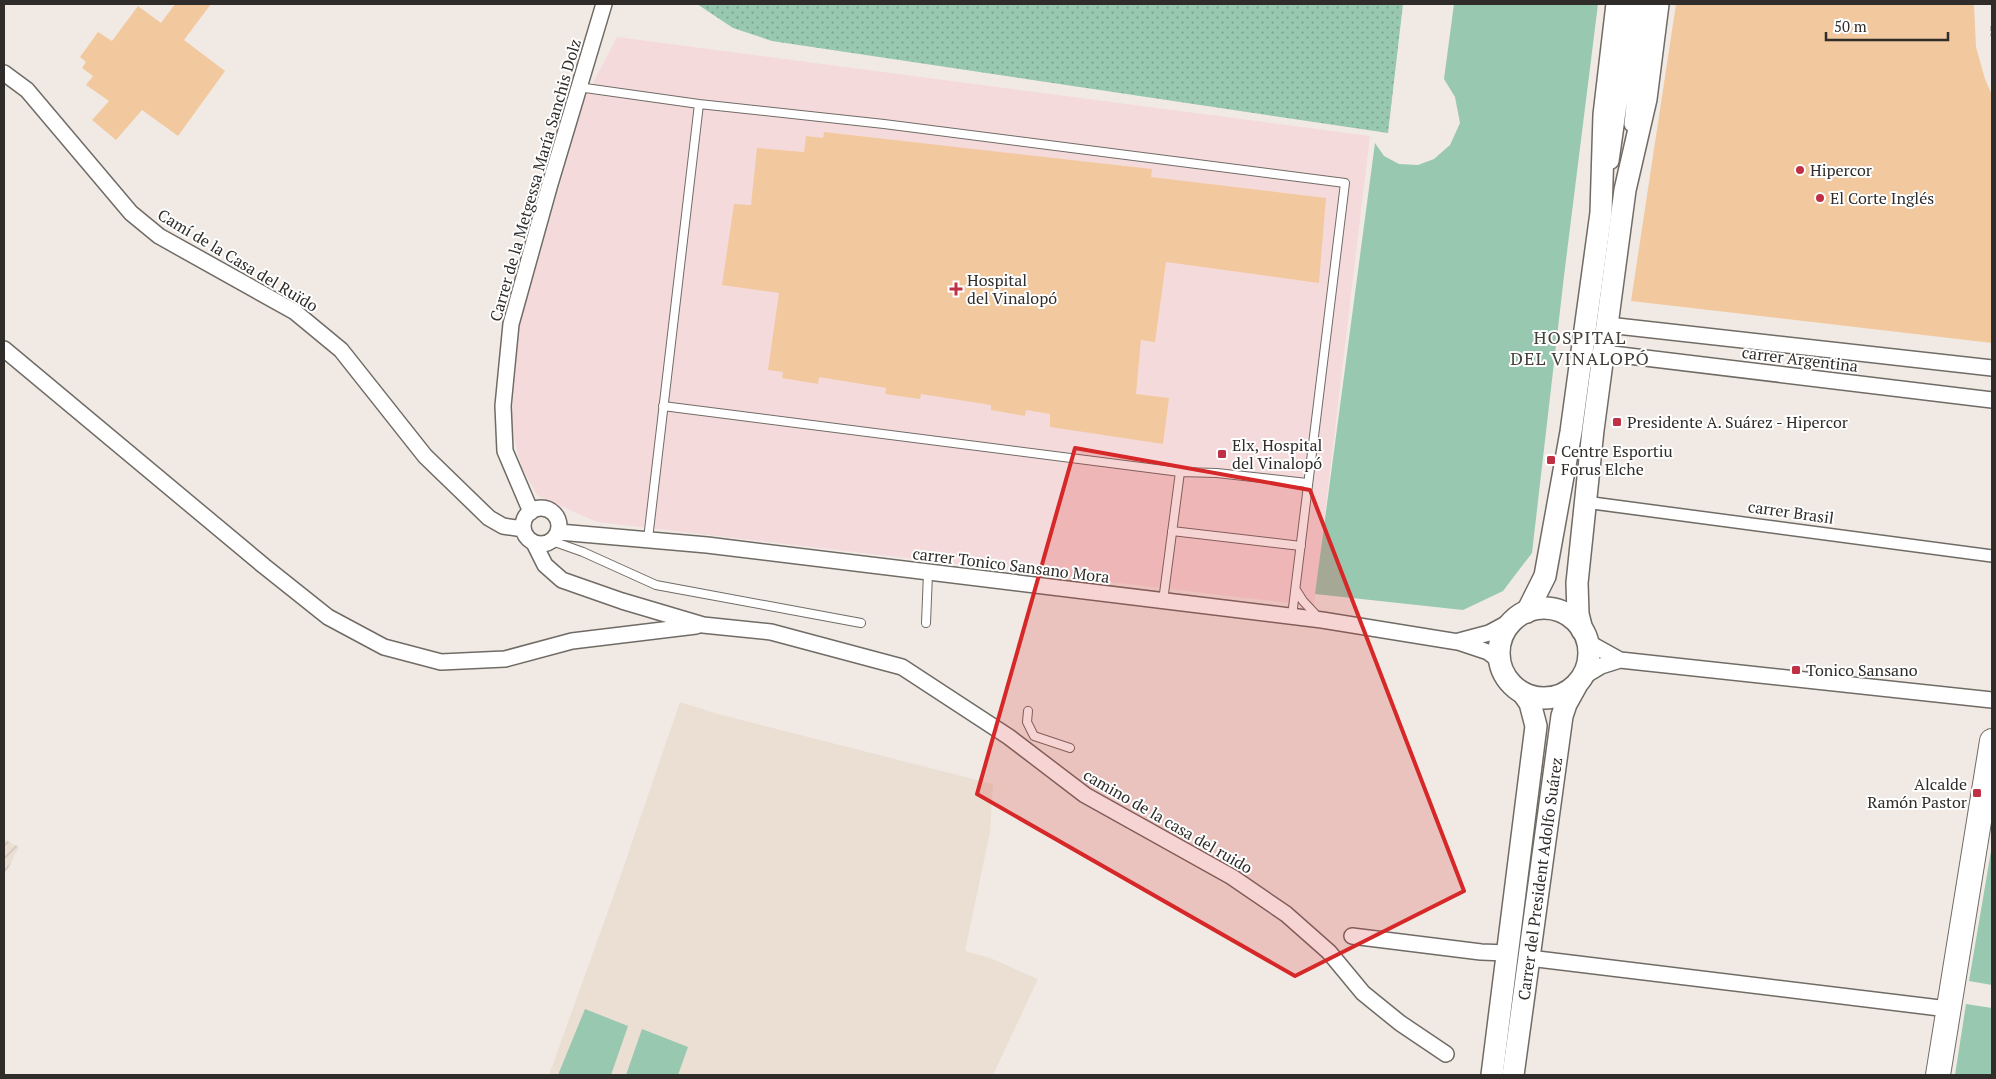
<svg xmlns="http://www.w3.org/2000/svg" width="1996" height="1079" viewBox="0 0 1996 1079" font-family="'PT Serif',serif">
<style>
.industrial{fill:url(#industrial-furrows)}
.built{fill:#ebdfd3}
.medical{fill:#f5dadc}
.grass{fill:url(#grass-dots)}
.garden{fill:#98c8b0}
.building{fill:#f2c99e}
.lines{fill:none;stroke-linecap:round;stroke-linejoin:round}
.service-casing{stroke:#706b65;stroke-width:10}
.pedestrian-casing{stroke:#706b65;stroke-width:14}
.minor-casing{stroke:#706b65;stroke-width:18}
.secondary-casing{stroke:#706b65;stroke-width:24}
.primary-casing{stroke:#706b65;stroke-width:26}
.path{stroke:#8a8581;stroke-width:3;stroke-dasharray:5 2.5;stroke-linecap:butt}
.service{stroke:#fff;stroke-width:8}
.pedestrian{stroke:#fff;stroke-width:11}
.minor{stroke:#fff;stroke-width:15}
.secondary{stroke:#fff;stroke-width:21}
.primary{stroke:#fff;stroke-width:24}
.marked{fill:#d62828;fill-opacity:0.2;stroke:#d62828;stroke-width:4;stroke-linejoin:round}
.poi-dot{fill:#c02f43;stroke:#fff;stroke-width:2}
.labels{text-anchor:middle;stroke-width:4;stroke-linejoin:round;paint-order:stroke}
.poi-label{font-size:16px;fill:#2f2c2a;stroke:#fff;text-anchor:start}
.street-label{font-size:16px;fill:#2f2c2a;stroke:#fff}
.neighbourhood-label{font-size:18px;letter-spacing:1px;fill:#443f3a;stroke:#fff}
</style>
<defs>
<pattern id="industrial-furrows" width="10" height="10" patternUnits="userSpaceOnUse" patternTransform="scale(1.25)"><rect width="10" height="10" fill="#ebdfd3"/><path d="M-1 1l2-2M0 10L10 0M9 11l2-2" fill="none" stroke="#cac0b5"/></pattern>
<pattern id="grass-dots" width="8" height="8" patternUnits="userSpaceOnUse" patternTransform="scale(1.25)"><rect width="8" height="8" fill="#98c8b0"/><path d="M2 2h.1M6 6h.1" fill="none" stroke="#7ca38f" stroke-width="1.8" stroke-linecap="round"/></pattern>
</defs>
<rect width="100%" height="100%" fill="#f1eae4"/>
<!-- industrial -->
<path class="industrial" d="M4,839L19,847L4,876Z"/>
<!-- built -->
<path class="built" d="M680,702L718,714L993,784L990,832L965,951L990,958L1038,979L993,1075H549L617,886Z"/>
<!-- medical -->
<path class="medical" d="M617,37L1370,136L1314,606L597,522L538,496L521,467L511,424L520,323L585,98Z"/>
<!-- grass -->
<path class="grass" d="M697,4H1403L1388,133L772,41L733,28Z"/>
<!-- garden -->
<path class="garden" d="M1454,4H1598L1564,276L1532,553L1503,591L1463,610L1315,594L1375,143L1384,156L1399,164L1418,165L1434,159L1450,145L1460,123L1455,97L1444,79Z
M1992,845V985L1969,981Z
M1966,1004L1992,1008V1075H1955Z
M585,1009L628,1026L611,1075H558Z
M642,1029L688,1047L678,1075H626Z"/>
<!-- building -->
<path class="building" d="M175,4H211L184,40L225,71L178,136L142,110L116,140L92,120L109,101L86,85L93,76L82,68L86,62L80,57L98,32L112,41L138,6L161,23Z
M1676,4H1974L1976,47L1985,79L1992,95V343L1631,301Z
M824,132L1152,169L1151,177L1326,198L1319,283L1166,262L1155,342L1141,340L1136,394L1169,398L1163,444L1050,427V414L1026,410L1025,416L991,410V405L921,394L920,399L885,394L886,388L819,377L818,384L782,378L783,372L768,370L779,293L722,285L734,204L751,205L757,148L804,152L806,136L823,138Z"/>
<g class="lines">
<defs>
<path id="service" d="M578,87L699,104L648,539
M699,104L884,124L1345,183L1292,616
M663,406L1180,472L1217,473L1307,483
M1172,531L1301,546
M552,541L583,552L656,585L861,623
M1296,590L1303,601L1318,617
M1163,601L1180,472
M926,623L928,573
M1028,711L1027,722L1034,736L1070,748"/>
<path id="pedestrian" d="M1585,502L1992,556"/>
<path id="minor" d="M4,73L27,90L131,213L159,236L295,312L341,350L425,456L489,518L503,526L523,529
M1632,124L1645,4
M1611,161L1633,4
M1608,325L1992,368
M4,349L264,566L328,617L384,647L441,662L505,659L572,641L696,626
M1604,353L1992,400
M523 526a18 18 0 1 1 36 0a18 18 0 1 1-36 0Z
M531,512L505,451L503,406L511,324L550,184L604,4
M559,532L707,545L1322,620L1458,642L1488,652L1500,661
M534,543L545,565L562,580L622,601L703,625L771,632L902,667L1009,737L1085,795L1232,877L1286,914L1329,952L1363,993L1400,1023L1446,1054
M1585,637L1593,645L1620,660L1992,700
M1459,641L1489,633L1515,619
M1581,678L1601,666L1620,660
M1352,936L1481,952L1507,953
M1529,958L1948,1009"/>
<g id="secondary">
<circle cx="1544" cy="653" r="45"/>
<path d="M1527,612L1545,576L1571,432L1601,213L1604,115L1617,4"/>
<path d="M1582,630L1578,614L1577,583L1593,430L1625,190L1646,99L1658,4"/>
<path d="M1492,1075L1536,726L1530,703L1523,693"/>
<path id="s1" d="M1513,1075L1562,716L1566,704L1576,686"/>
</g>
<path id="primary" d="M1938,1075L1992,741"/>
</defs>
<!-- service casing -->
<use href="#service" class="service-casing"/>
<!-- pedestrian casing -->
<use href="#pedestrian" class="pedestrian-casing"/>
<!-- minor casing -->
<use href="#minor" class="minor-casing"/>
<!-- secondary casing -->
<use href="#secondary" class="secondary-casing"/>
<!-- primary casing -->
<use href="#primary" class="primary-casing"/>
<!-- path -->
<path class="path" d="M1992,26V36"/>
<!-- service -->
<use href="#service" class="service"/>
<!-- pedestrian -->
<use href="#pedestrian" class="pedestrian"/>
<!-- minor -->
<use href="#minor" class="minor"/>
<!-- secondary -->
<use href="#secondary" class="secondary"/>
<!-- primary -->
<use href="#primary" class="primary"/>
</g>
<!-- marked area -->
<path class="marked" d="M1075,448L1310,490L1464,891L1295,976L977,794Z"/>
<!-- markers -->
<g class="poi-dot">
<circle cx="1800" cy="170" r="5"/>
<circle cx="1820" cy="198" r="5"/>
<path d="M953.5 281.5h5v5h5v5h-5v5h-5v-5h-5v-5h5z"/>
<rect x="1612" y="417" width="10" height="10" rx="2.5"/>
<rect x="1217" y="449" width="10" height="10" rx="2.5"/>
<rect x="1546" y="455" width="10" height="10" rx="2.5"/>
<rect x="1791" y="665" width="10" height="10" rx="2.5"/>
<rect x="1972" y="788" width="10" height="10" rx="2.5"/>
</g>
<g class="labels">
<!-- poi labels -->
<g class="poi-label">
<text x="1810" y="176">Hipercor</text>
<text x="1830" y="204">El Corte Inglés</text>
<text x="967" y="286">Hospital<tspan x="967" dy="18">del Vinalopó</tspan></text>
<text x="1627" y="428">Presidente A. Suárez - Hipercor</text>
<text x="1232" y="451">Elx, Hospital<tspan x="1232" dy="18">del Vinalopó</tspan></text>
<text x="1561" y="457">Centre Esportiu<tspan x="1561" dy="18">Forus Elche</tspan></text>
<text x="1806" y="676">Tonico Sansano</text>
<text x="1967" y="790" text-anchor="end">Alcalde<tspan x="1967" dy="18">Ramón Pastor</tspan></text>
</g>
<!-- street labels -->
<g class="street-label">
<text transform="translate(535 180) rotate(-74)" y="6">Carrer de la Metgessa María Sanchis Dolz</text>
<text transform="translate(238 260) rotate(31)" y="6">Camí de la Casa del Ruïdo</text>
<text transform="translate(1800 359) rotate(7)" y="6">carrer Argentina</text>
<text transform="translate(1791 512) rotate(8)" y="6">carrer Brasil</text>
<text transform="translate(1011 565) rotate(7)" y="6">carrer Tonico Sansano Mora</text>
<text transform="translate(1168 821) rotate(30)" y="6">camino de la casa del ruido</text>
<text dy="6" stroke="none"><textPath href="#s1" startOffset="198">Carrer del President Adolfo Suárez</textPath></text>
</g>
<!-- neighbourhood labels -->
<g class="neighbourhood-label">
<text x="1580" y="344">HOSPITAL<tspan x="1580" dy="21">DEL VINALOPÓ</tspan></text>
</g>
</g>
<!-- border -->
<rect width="1996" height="1079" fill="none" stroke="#2f2c2a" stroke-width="10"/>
<!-- scale -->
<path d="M1826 32v8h122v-8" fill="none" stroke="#2f2c2a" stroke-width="2.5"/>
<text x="1834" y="32" font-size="15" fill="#2f2c2a" stroke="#ffffff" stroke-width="4" paint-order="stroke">50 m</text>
</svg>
